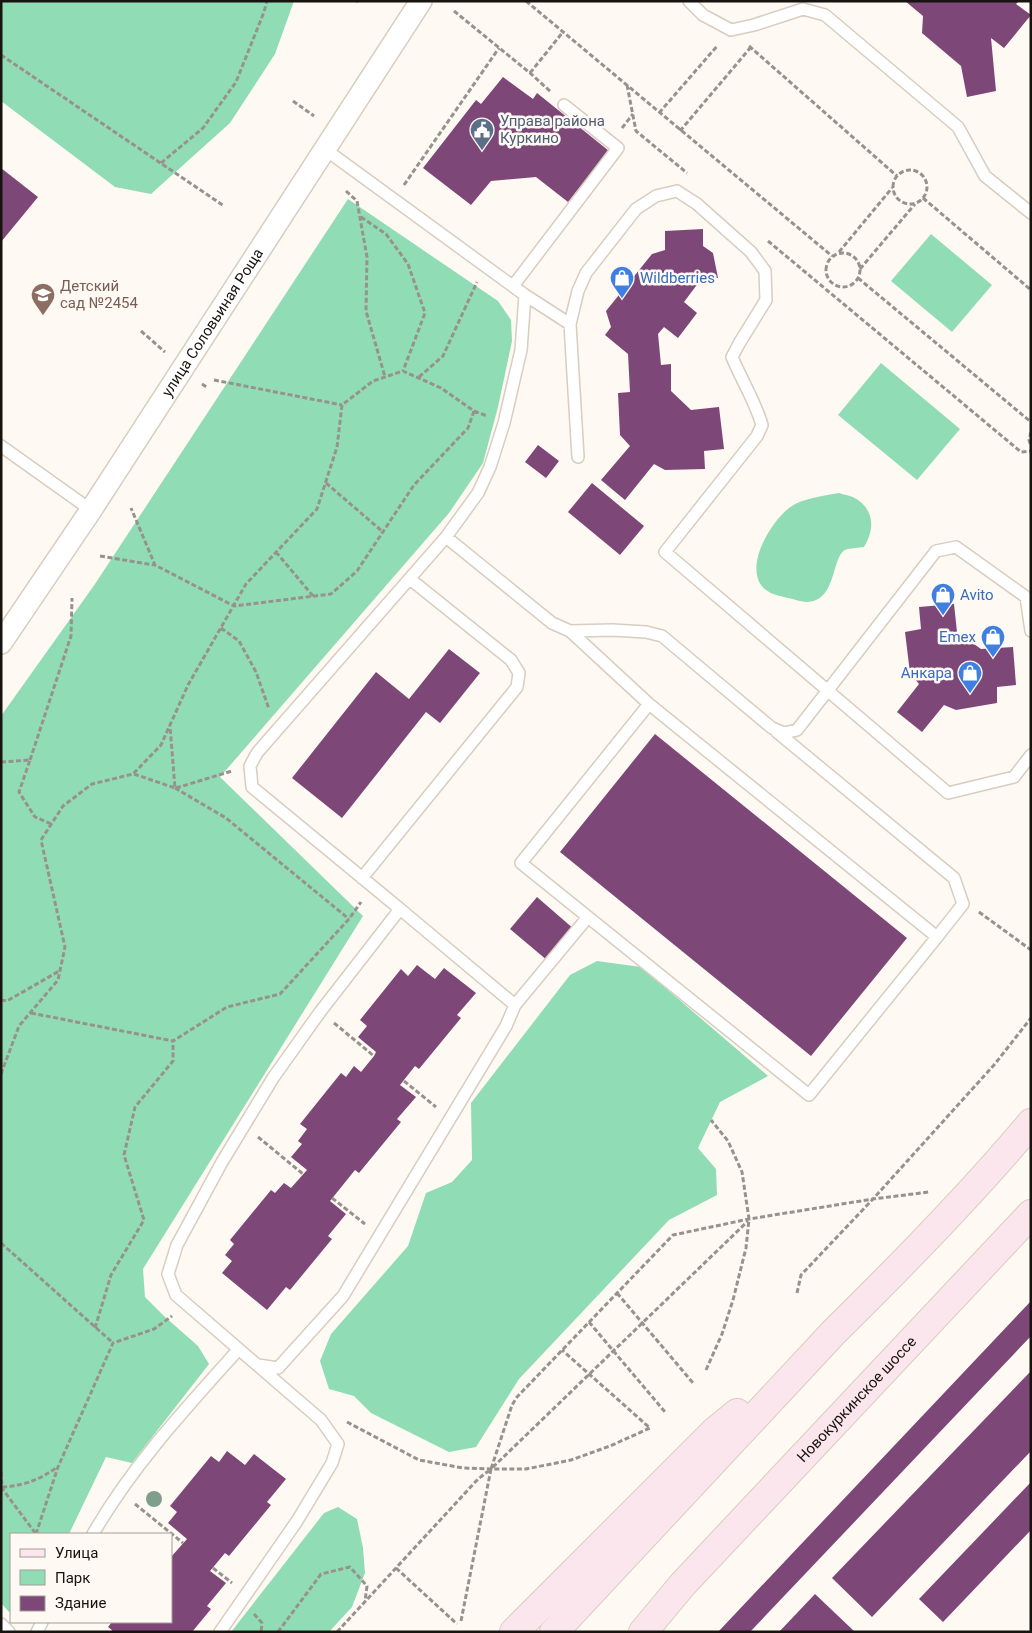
<svg xmlns="http://www.w3.org/2000/svg" width="1032" height="1633" viewBox="0 0 1032 1633" font-family="Roboto,sans-serif">
<style>
.green{fill:#90ddb5}
.building{fill:#7d4778}
.lines{fill:none;stroke-linecap:round;stroke-linejoin:round}
.lane-casing{stroke:#d8cdbf;stroke-width:14}
.street-casing{stroke:#d8cdbf;stroke-width:24}
.secondary-casing{stroke:#d8cdbf;stroke-width:30}
.path{stroke:#97928d;stroke-width:3;stroke-dasharray:5 2.5;stroke-linecap:butt}
.lane{stroke:#fff;stroke-width:11}
.street{stroke:#fff;stroke-width:21}
.secondary{stroke:#fce6ed;stroke-width:28}
.tree{fill:#7f9f8d}
.labels{text-anchor:middle;stroke-width:5;stroke-linejoin:round;paint-order:stroke}
.service-label{font-size:15px;fill:#4e5e75;stroke:#fef9f3;text-anchor:start}
.shop-label{font-size:15px;fill:#366cbe;stroke:#fef9f3;text-anchor:start}
.education-label{font-size:15px;fill:#785e54;stroke:#fef9f3;text-anchor:start}
.street-label{font-size:15px;fill:#17130f;stroke:#fef9f3}
</style>
<rect width="100%" height="100%" fill="#fef9f3"/>
<!-- green -->
<path class="green" d="M1,1H294L275,54L230,123L151,194L115,187L1,101Z
M348,199L498,301L511,320L512,341L498,407L483,463L449,513L220,777L363,916L143,1269L145,1297L164,1316L198,1346L209,1364L132,1463L106,1457L69,1534H11V1611L9,1612L1,1603V716L95,584Z
M931,234L992,285L952,332L891,281Z
M881,363L960,429L917,480L838,415Z
M839,493C845,495 853,496 858,500C875,512 874,531 864,547C859,548 850,548 845,550C831,558 837,601 807,602C801,602 794,599 788,598C779,596 767,594 761,585C746,563 771,522 789,508C802,498 823,496 839,493Z
M597,961L641,967L768,1076L720,1102L698,1148L716,1169L717,1195L669,1220L519,1379L476,1447L449,1452L371,1413L354,1396L329,1389L320,1361L331,1334L408,1246L426,1193L452,1182L472,1160L471,1103L570,975Z
M338,1507L357,1519L363,1548L365,1573L352,1607L329,1632H231L324,1513Z"/>
<!-- building -->
<path class="building" d="M905,1H1019L1016,4L1031,15L1004,48L991,38L996,91L967,97L961,66L922,33L923,16Z
M503,77L533,99L537,93L609,151L568,202L536,177L491,181L471,205L423,168L476,100L481,104Z
M1,168L38,197L1,242Z
M703,229V246L713,253L718,278H702L684,302L697,313L678,338L664,327L658,334L661,365L671,364V391L691,410L719,407L724,449L704,451L705,469L665,470L654,464L625,500L601,480L630,446L620,435L618,393L630,392L628,354L605,335L611,327L606,311L652,254L665,250V231Z
M538,445L559,461L546,478L525,462Z
M592,483L644,526L620,555L568,512Z
M954,604L957,632L981,649L1013,647L1016,685L997,687V703L956,710L944,705L922,732L897,712L919,684L910,673L905,632L921,629L919,607Z
M449,649L480,673L440,723L426,712L342,818L292,778L376,672L409,699Z
M655,734L907,938L811,1056L560,852Z
M537,897L575,930L548,961L510,929Z
M417,965L435,979L444,968L476,993L457,1015L461,1018L419,1069L415,1066L400,1085L416,1097L397,1119L401,1122L359,1173L355,1170L330,1201L346,1214L328,1236L332,1239L290,1290L286,1287L267,1310L222,1273L232,1261L225,1255L234,1244L230,1240L271,1190L275,1193L284,1183L291,1188L307,1170L291,1157L302,1144L298,1141L307,1129L300,1124L341,1073L346,1077L354,1066L361,1072L374,1056L376,1052L358,1037L367,1026L360,1020L401,969L408,976Z
M1031,1301V1336L750,1632H718Z
M1031,1371V1451L872,1617L832,1578Z
M227,1451L245,1465L254,1454L286,1479L267,1502L271,1505L229,1556L225,1553L210,1571L226,1583L207,1606L211,1609L192,1632H111L112,1630L108,1627L112,1622H171V1557L187,1539L168,1523L177,1512L170,1506L211,1456L219,1462Z
M1031,1482V1530L943,1622L919,1599Z
M815,1594L855,1632H779Z"/>
<g class="lines">
<defs>
<path id="lane" d="M689,1L703,15L731,30L754,25L803,9L825,15L958,127L985,176L1031,213
M513,286L618,148L564,105
M525,295L570,324
M1,446L91,510
M578,457L570,324L578,291L586,273L636,209L656,196L677,191L697,204L751,252L765,271L766,300L740,342L732,357C742,381 755,401 762,425L757,436L665,552L948,793L1014,777L1031,755
M446,537L552,623L570,631L612,630L646,632L662,636L772,728L784,733L797,730L936,551L956,547L1026,597L1031,631
M570,631L649,704
M777,732L954,878L963,904L937,937
M362,878L517,687L519,673L511,660L410,579
M515,1005L588,917L521,863L649,704L937,937L809,1095L588,917
M258,1365L278,1368L343,1296L506,1026L515,1005L400,909
M93,1534C132,1466 186,1408 238,1350
M1,1624L9,1632
M37,1632L42,1622
M220,1632L297,1521L332,1463L338,1444L321,1420L176,1295L168,1274L177,1245L222,1162L273,1078L320,1012L400,909L252,787L250,766L257,753L446,537L478,493L490,467L504,423L521,350L525,295L326,150"/>
<g id="street">
<path id="s1" d="M1,643L91,510L421,1"/>
</g>
<g id="secondary">
<path d="M514,1632L715,1431L737,1413"/>
<path d="M554,1632L834,1332C902,1265 970,1196 1031,1123"/>
<path id="s2" d="M643,1632L683,1584L1031,1214"/>
</g>
</defs>
<!-- lane casing -->
<use href="#lane" class="lane-casing"/>
<!-- street casing -->
<use href="#street" class="street-casing"/>
<!-- secondary casing -->
<use href="#secondary" class="secondary-casing"/>
<!-- path -->
<path class="path" d="M357,1L358,2
M526,1L832,256
M454,11L530,73L551,92
M749,46L897,176
M1,55L224,206
M530,73L563,32
M627,85L636,131L687,173
M293,101L314,116
M659,113L718,45
M622,128L633,114
M680,131L751,47
M161,163L203,128L236,82L264,12L267,1
M893 187a17 17 0 1 1 34 0a17 17 0 1 1-34 0Z
M404,185L499,48
M346,191L357,201L367,257L366,311L385,377
M923,198L1031,290
M361,217L386,234L408,264L425,313L403,371
M768,241L1021,452L1031,451
M839,252L892,188
M826 270a17 17 0 1 1 34 0a17 17 0 1 1-34 0Z
M860,269L915,204
M858,278L1031,422
M141,331L165,352
M419,377L443,356L477,282
M214,380L342,405
M202,384L208,388
M474,411L487,416
M1031,432L1029,440L1031,446
M326,483L383,532
M276,552L313,596
M100,556L154,565
M221,628L239,641L256,672L269,709
M30,760L71,636L72,598
M1,762L30,760L19,792L35,817L51,824
M134,774L175,788L170,726
M175,788L226,818L349,919
M176,788L232,771
M979,912L1031,950
M1,1000L7,1001L61,970
M31,1013L173,1041L227,1007L280,994L349,919L361,902
M334,1023L374,1056
M1,1074L19,1026L58,980L65,947L41,840L63,806L92,784L133,774L161,745L188,685L246,584L317,509L337,447L342,405L373,381L403,371L441,388L474,411L468,428L414,485L357,571L331,594L234,606L155,565L131,508
M404,1081L436,1107
M258,1137L303,1174
M332,1198L365,1224
M1,1243L113,1343
M617,1293L693,1383
M797,1293L801,1275L873,1199L994,1065L1031,1018
M589,1322L665,1412
M95,1328L111,1275L144,1220L124,1155L135,1107L173,1061V1041
M706,1370L722,1334L733,1300L746,1248L749,1219L742,1172L728,1141L711,1120
M347,1422L419,1460L463,1468L491,1469H526L571,1460L610,1446L650,1428L562,1350
M1,1472L2,1487C23,1486 39,1480 56,1468
M1,1487L36,1534
M135,1504L183,1543
M36,1534L58,1467L113,1343L154,1329L172,1316
M213,1568L232,1583
M396,1568L457,1624
M254,1614L262,1623L261,1632
M461,1621L491,1469L748,1221
M278,1632L321,1574L350,1567L367,1586L365,1601
M337,1632L478,1479L491,1469L512,1405L517,1397L673,1235L749,1219L873,1199L929,1192"/>
<!-- lane -->
<use href="#lane" class="lane"/>
<!-- street -->
<use href="#street" class="street"/>
<!-- secondary -->
<use href="#secondary" class="secondary"/>
</g>
<!-- trees -->
<circle class="tree" cx="154" cy="1499" r="8"/>
<!-- icons -->
<defs>
<symbol id="civic-pin" viewBox="-11 -11 22 30"><path d="M0 17L-7.5 6A9.5 9.5 0 1 1 7.5 6Z" fill="#5c6f8a" stroke="#fef9f3"/><path d="M-.6-6.5H3V-4.5H.6V-3L4-1V1h2V6H-6V1h2V-1L-.6-3ZM-1.2 2.5V6h2.4V2.5Z" fill="#fff"/></symbol>
<symbol id="shop-pin" viewBox="-11 -11 22 30"><path d="M0 17L-7.5 6A9.5 9.5 0 1 1 7.5 6Z" fill="#3f7fe0" stroke="#fef9f3"/><path d="M-5-2.5h2.3a2.7 3.5 0 0 1 5.4 0H5L5.5 6h-11ZM-1.5-2.5h3a1.5 2.3 0 0 0-3 0Z" fill="#fff"/></symbol>
<symbol id="school-pin" viewBox="-11 -11 22 30"><path d="M0 17L-7.5 6A9.5 9.5 0 1 1 7.5 6Z" fill="#8d6e63" stroke="#fef9f3"/><path d="M0-5L7-2L0 1L-7-2ZM-4 1L0 2.5L4 1V4Q0 6-4 4Z" fill="#fff"/></symbol>
</defs>
<g fill-rule="evenodd">
<use href="#civic-pin" x="468" y="116" width="28" height="38"/>
<use href="#shop-pin" x="608" y="264" width="28" height="38"/>
<use href="#school-pin" x="29" y="281" width="28" height="38"/>
<use href="#shop-pin" x="929" y="581" width="28" height="38"/>
<use href="#shop-pin" x="979" y="623" width="28" height="38"/>
<use href="#shop-pin" x="956" y="659" width="28" height="38"/>
</g>
<g class="labels">
<!-- service labels -->
<g class="service-label">
<text x="500" y="126">Управа района<tspan x="500" dy="17">Куркино</tspan></text>
</g>
<!-- shop labels -->
<g class="shop-label">
<text x="640" y="283">Wildberries</text>
<text x="960" y="600">Avito</text>
<text x="976" y="642" text-anchor="end">Emex</text>
<text x="952" y="678" text-anchor="end">Анкара</text>
</g>
<!-- education labels -->
<g class="education-label">
<text x="60" y="291">Детский<tspan x="60" dy="17">сад №2454</tspan></text>
</g>
<!-- street labels -->
<g class="street-label">
<text dy="5" stroke="none"><textPath href="#s1" startOffset="384">улица Соловьиная Роща</textPath></text>
<text dy="5" stroke="none"><textPath href="#s2" startOffset="316">Новокуркинское шоссе</textPath></text>
</g>
</g>
<!-- border -->
<rect width="1032" height="1633" fill="none" stroke="#17130f" stroke-width="5"/>
<!-- legend -->
<rect x="10" y="1533" width="162" height="90" fill="#fef9f3" stroke="#a29d98"/>
<rect x="20" y="1549" width="25" height="8" fill="#fce6ed" stroke="#a29d98"/>
<text x="55" y="1558" font-size="15" fill="#17130f">Улица</text>
<rect x="20" y="1570" width="25" height="15" fill="#90ddb5" stroke="#a29d98"/>
<text x="55" y="1583" font-size="15" fill="#17130f">Парк</text>
<rect x="20" y="1596" width="25" height="15" fill="#7d4778" stroke="#a29d98"/>
<text x="55" y="1608" font-size="15" fill="#17130f">Здание</text>
</svg>
